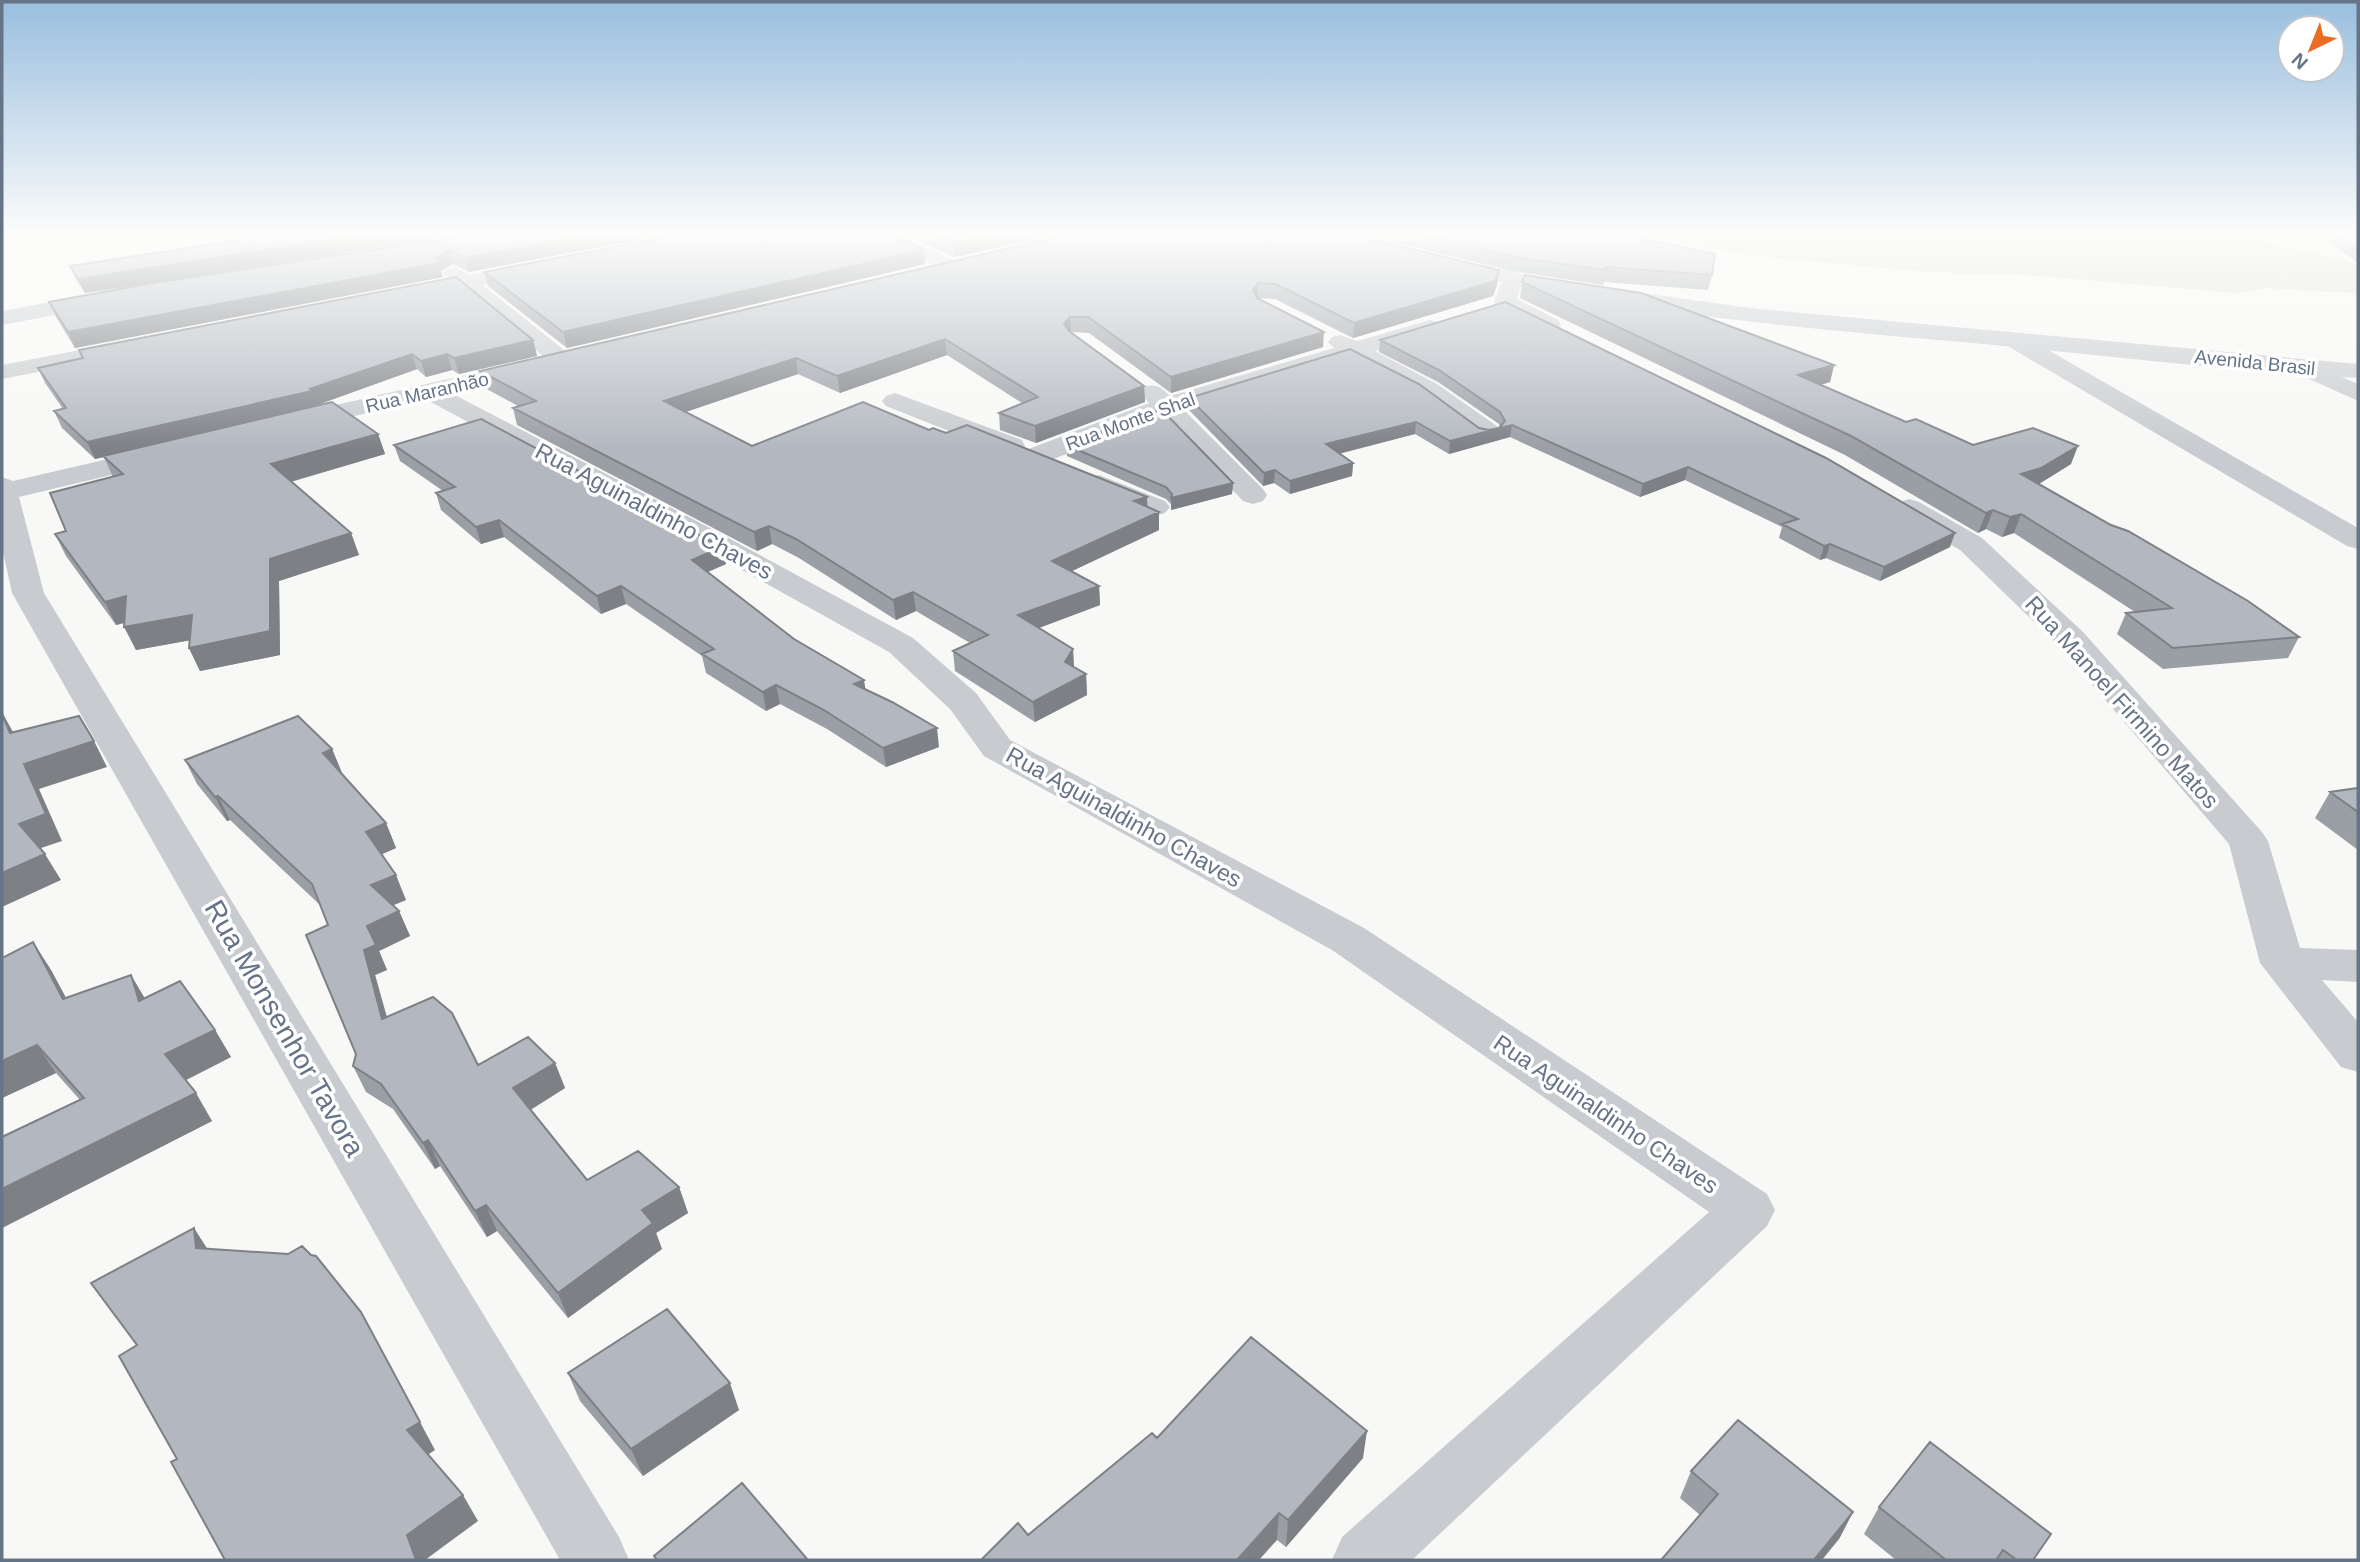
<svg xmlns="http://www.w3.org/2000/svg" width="2360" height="1562" viewBox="0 0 2360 1562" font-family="Helvetica,sans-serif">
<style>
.green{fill:#d9e1d7}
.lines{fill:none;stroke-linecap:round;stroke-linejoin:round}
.minor{fill:#c8cbcf;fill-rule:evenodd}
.tertiary{fill:#c8cbcf;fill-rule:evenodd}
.wall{fill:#9a9ea5}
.shaded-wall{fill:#7d8186}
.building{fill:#b3b8c0;stroke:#7d8186;stroke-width:2}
.labels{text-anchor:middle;stroke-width:7;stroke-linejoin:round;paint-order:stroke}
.far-street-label{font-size:19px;fill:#667488;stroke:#fff}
.street-label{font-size:23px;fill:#667488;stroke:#fff}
.near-street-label{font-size:28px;fill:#667488;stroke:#fff}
</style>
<rect width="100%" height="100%" fill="#f8f9f6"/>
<!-- green -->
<path class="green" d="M1625,233H2229L2358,263V293L2265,288L2238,293L2026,275L1927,272L1757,256Z"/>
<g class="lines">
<!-- minor -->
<path class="minor" d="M870,233H895L960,263L963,267L960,271H946L873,237Z
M538,262L545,264L548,268L545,272L483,285L569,354L573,359L569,364L561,366L553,364L461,290L411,300L403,298L400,293L403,288L449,279L443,273L447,269L454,267L470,275Z
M1512,274L1520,275L1523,280L1517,299L1558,320L1561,325L1558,330H1542L1497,307L1494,302L1504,275Z
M105,292L113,294L116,299L113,304L2,325V311Z
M1430,320L1438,322L1441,327L1438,332L1375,351L1437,384L1497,426L1501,432L1497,438L1488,440L1479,438L1419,394L1352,358L1183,409L1263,489L1267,495L1263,501L1253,504L1243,501L1162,416L1046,462L1036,464L1026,462L1022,456L1026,450L1149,403L1139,392L1143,387C1156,383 1161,387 1170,396L1334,348L1328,342L1332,337L1340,335L1357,341Z
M2014,333L2022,335L2358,528V549L2347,546L2006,345L2002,340L2006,335Z
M132,340L140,342L144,347L140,352L2,379V365Z
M531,360L540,362L543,367L540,372L451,393L710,528L913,638L976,693L1010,740L1364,928L1767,1194L1775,1210L1767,1226L1412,1560H1332L1342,1537L1709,1212L1332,950L984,756L950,709L889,652L688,540L425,399L293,431L284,429L280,423L284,417Z
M2305,361L2358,384V401L2296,373L2293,368L2296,363Z
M895,393L1022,440L1025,446L1022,452L1012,454L1002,452L886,406L882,401L886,396Z
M160,447L170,449L174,455L170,461L19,497L44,593L619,1537L629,1560H560L12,593L2,547V477L13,481Z
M1099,475L1165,501L1170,507L1165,513L1155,516L1089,489L1085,483L1089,477Z
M1909,499L1919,502L1982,538L2083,632L2262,832L2268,841L2300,948L2358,950V982L2322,980L2358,1022V1072L2341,1067L2260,963L2229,844L2059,646L1960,550L1899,514L1894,508L1899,502Z"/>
<!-- tertiary -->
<path class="tertiary" d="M1447,258L1570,283L1758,309L2358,364V378C2233,371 2109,356 1984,344C1802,328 1618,313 1440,268L1437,264L1440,260Z"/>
</g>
<!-- wall -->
<path class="wall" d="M470,233L180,278L485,233L469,272L453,264L441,271L443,277L75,348L56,317L49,302L145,284L85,293L77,281L70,266Z
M901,233H1062L955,257Z
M1075,233L1499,270L1497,285L1493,296L1353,338L1275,299L1258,298L1323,347L1171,393L1089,333L1071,332L1144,386L1145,402L1036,443L1000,430L999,413L1022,403L947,355L840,393L798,374L685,412L752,446L929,430L1147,507L1159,530L1072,571L1099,586L1100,605L1039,628L1073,649L1074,668L1086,674L1087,695L1035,722L955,671L953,651L970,643L916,611L896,620L799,558L772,544L757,551L517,425L513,408L518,406L485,388L480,371Z
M1356,233H1615L1712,275L1708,290L1604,282L1603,285L1512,271Z
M2333,233H2358V263L2329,241Z
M924,250L925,264L567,348L488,286L484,272Z
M1522,282L1834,365L1830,382L1820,385L1906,422L1973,445L2071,464L2039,484L2299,637L2288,658L2163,669L2117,634L2126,613L2135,612L2014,533L2002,537L1986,529L1978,533L1845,455L1520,298Z
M533,340L537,356L459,374L452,370L426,377L417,369L317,405L378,434L385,454L291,482L351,533L359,555L279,581L280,655L200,671L189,648L190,640L136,650L124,623L116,625L66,556L55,534L66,531L113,477L104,457L95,459L62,428L54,411L63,409L45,383L38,368L82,358L79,350Z
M1380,340L1950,547L1880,581L1826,558L1820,560L1779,538L1782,527L1685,480L1640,497L1510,437L1449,454L1415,434L1339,454L1353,463L1352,476L1290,494L1274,483L1263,486L1189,410V398L1479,428L1489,430L1500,427L1499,424L1438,382L1379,352Z
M394,445L722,547L726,564L708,572L794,639L865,690L939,747L886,767L827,729L780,704L766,711L706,673L702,656L626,604L601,614L504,537L481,544L441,510L436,493L443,491L400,461Z
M1066,445L1233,483L1232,494L1171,510V504L1166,499L1067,456Z
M332,749L342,773L386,823L396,848L381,854L406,900L393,905L399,911L410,936L379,951L387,970L375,975L387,1017L478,1065L555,1063L565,1088L530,1110L587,1180L679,1187L688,1213L656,1233L662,1249L568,1318L497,1231L487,1237L440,1166L435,1169L393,1109L366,1092L353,1066L356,1054L328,925L320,905L230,820L227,821L197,784L185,760Z
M2358,788V850L2315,818L2330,792Z
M33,942L51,970L66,998L131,975L144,998L215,1030L231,1057L186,1080L212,1121L2,1228V1137L80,1100L56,1073L2,1098Z
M568,1373L739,1410L643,1476L580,1401Z
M1157,1438L1363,1458L1286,1547L1277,1540L1028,1535Z
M1691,1471L1853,1512L1839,1539L1700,1515L1680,1498Z
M1879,1507L2033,1560H1896L1864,1534Z"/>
<!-- shaded-wall -->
<path class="shaded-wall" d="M376,233H470L85,293L78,279Z
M598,233H674L469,272L465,258Z
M1000,233H1062L955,257L954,243Z
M449,250L453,264L441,271L443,277L75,348L68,332L437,257Z
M924,250L925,264L567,348L563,332Z
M1499,270L1497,285L1493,296L1353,338L1354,323Z
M1258,283V298L1253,290Z
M1070,317L1071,332L1064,340V324Z
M1324,332L1323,347L1171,393V377Z
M945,339L947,355L840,393L837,376Z
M533,340L537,356L459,374L454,358Z
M412,354L417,369L317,405L318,407L95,459L87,442L310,389Z
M447,354L452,370L426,377L421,361Z
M796,358L798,374L668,418L664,401Z
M1834,365L1830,382L1793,393L1798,375Z
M1144,386L1145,402L1036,443L1035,426Z
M1416,422L1415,434L1325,457L1326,444Z
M1512,425L1510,437L1449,454L1450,441Z
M378,434L385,454L279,485L271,464Z
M2078,446L2071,464L2034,487L2021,474Z
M1353,463L1352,476L1290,494V481Z
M1688,467L1685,480L1640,497L1643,484Z
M1275,470L1274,483L1263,486L1264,473Z
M1233,483L1232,494L1171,510V498Z
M1147,497L1148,516L1134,501Z
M1993,510L1986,529L1978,533L1986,513Z
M1159,512V530L1053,580L1052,561Z
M2021,514L2014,533L2002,537L2010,517Z
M499,520L504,537L481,544L476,527Z
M769,526L772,544L757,551L754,532Z
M351,533L359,555L279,581L280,655L200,671L189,648L270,559Z
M1955,533L1950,547L1880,581L1884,567Z
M1830,544L1826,558L1820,560L1824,546Z
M722,547L726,564L696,577L692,560Z
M621,586L626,604L601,614L597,596Z
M1099,586L1100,605L1020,635L1018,615Z
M913,592L916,611L896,620L893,600Z
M126,596L138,619L116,625L105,602Z
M192,615L203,638L136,650L124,627Z
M1073,649L1074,669L1065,662Z
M1086,674L1087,695L1035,722L1033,702Z
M864,680L867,699L854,684Z
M776,685L780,704L766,711L763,692Z
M2,712L13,732L10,733Z
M937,728L939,747L886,767L883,748Z
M94,741L107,767L39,789L62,841L35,850L19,824L24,764Z
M332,749L342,773L323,753Z
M218,796L230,820L227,821L215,797Z
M386,823L396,848L376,857L366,832Z
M45,854L61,880L2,907V873Z
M396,875L406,900L382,910L371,885Z
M399,911L410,936L379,951L387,970L375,975L394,1044L382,1019L364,950L367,926Z
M33,942L51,970L81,1026L63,999Z
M131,975L147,1002L139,1001Z
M215,1030L231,1057L182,1082L165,1054Z
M37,1045L56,1073L2,1098V1061Z
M555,1063L565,1088L524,1114L513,1088Z
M196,1093L212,1121L2,1228V1189Z
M428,1140L440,1166L435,1169L423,1143Z
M679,1187L688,1213L656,1233L662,1249L568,1318L558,1293L642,1210Z
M486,1205L497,1231L487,1237L475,1211Z
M194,1228L212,1256L196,1248Z
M361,1312L435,1450L423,1458L407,1430Z
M730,1383L739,1410L643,1476L631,1449Z
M1367,1431L1363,1458L1286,1547L1288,1520Z
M463,1495L478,1521L425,1560H416L407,1535Z
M1853,1512L1839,1539L1822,1560H1814Z
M1279,1513L1277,1540L1259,1560H1237Z"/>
<!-- building -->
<path class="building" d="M278,233H376L78,279L70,266L234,241L233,237Z
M485,233H598L465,258L449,250L437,257L439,263L68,332L49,302L152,283Z
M686,233H886L924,250L563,332L484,272Z
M931,233H1000L954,243Z
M1075,233H1345L1499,270L1495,281L1354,323L1276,284L1258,283L1253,290L1257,298L1324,332L1171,377L1088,317H1070L1064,324L1069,331L1144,386L1035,426L999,413L1038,397L945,339L837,376L796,358L664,401L752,446L863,402L929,430L933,428L946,433L967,425L1147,497L1134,501L1159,512L1052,561L1099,586L1018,615L1073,649L1065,662L1086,674L1033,702L953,651L988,635L913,592L893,600L796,539L769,526L754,532L513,408L536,401L480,371Z
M1414,233H1615L1715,254L1712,275L1606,267V270L1514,257Z
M2333,233H2358V251Z
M1525,275L1641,293L1834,365L1798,375L1906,422L1916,419L1973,445L2033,428L2078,446L2041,468L2021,474L2111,525L2128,531L2248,601L2299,637L2173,648L2126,613L2172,608L2021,514L2010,517L1993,510L1986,513L1851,436L1522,282Z
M456,277L533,340L454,358L447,354L421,361L412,354L310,389L312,391L87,442L54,411L66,408L38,368L83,358L79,350Z
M1505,302L1826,458L1955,533L1884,567L1830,544L1824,546L1782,524L1798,519L1688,467L1643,484L1512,425L1450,441L1416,422L1326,444L1353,463L1290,481L1275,470L1264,473L1189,398L1350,349L1419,384L1479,428L1489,430L1499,428L1505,421L1500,412L1439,370L1380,340Z
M332,402L378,434L271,464L351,533L270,559V631L189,648L192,615L124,627L126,596L105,602L55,534L66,531L50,493L123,474L103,456Z
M1161,409L1233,483L1171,498L1172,494L1166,487L1066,445Z
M481,419L722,547L692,560L794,639L864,680L854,684L892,702L937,728L883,748L824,710L776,685L763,692L702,654L714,649L621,586L597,596L499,520L476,527L436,493L455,487L394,445Z
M2,714L10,733L79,716L94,741L24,764L46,814L19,824L45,854L2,873Z
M298,716L332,749L323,753L386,823L366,832L396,875L371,885L399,911L367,926L376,945L364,950L382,1019L433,997L452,1013L478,1065L528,1037L555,1063L513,1088L587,1180L638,1151L679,1187L642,1210L653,1223L558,1293L486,1205L475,1211L428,1140L423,1143L381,1084L353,1066L356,1054L306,935L328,925L312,884L218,796L215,797L185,760Z
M2358,788V812L2330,792Z
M33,942L63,999L131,975L139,1001L180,981L215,1030L165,1054L196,1093L2,1189V1137L84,1098L37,1045L2,1061V958Z
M194,1228L196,1248L288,1254L302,1246L311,1255L316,1256L361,1312L420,1422L407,1430L463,1495L407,1535L416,1560H225L171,1462L177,1459L119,1356L137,1345L91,1283Z
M667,1309L730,1383L631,1449L568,1373Z
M1251,1337L1367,1431L1288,1520L1279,1513L1237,1560H981L1018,1523L1028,1535L1152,1433L1157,1438Z
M1738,1420L1853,1512L1814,1560H1661L1718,1494L1691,1471Z
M1930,1442L2051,1534L2033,1560H2017L2003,1550L1996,1560H1946L1879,1507Z
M742,1483L808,1560H657L654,1556Z"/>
<!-- sky -->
<linearGradient id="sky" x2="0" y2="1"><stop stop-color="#99bedf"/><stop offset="0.52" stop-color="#fcfcfb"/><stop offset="1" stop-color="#fcfcfb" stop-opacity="0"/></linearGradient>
<rect width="2360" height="451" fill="url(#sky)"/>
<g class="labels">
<!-- far-street labels -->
<g class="far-street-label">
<text transform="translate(2255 362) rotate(6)" y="7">Avenida Brasil</text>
<text transform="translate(427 392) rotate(-13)" y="7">Rua Maranhão</text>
<text transform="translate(1130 421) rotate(-20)" y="7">Rua Monte Shal</text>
</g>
<!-- street labels -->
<g class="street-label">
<text transform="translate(654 511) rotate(28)" y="8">Rua Aguinaldinho Chaves</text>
<text transform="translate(2122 702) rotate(48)" y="8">Rua Manoel Firmino Matos</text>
<text transform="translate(1124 817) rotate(29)" y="8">Rua Aguinaldinho Chaves</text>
<text transform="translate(1606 1114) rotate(34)" y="8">Rua Aguinaldinho Chaves</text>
</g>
<!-- near-street labels -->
<g class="near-street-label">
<text transform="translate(285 1028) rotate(60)" y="10">Rua Monsenhor Tavora</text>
</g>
</g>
<!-- border -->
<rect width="2360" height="1562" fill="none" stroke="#667488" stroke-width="7"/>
<!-- north arrow -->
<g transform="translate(2311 49) rotate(223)"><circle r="33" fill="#ffffff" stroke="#c2c7cf" stroke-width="2"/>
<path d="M0-5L12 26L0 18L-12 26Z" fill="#eb6c23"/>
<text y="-10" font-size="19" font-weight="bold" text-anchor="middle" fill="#667488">N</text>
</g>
</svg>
